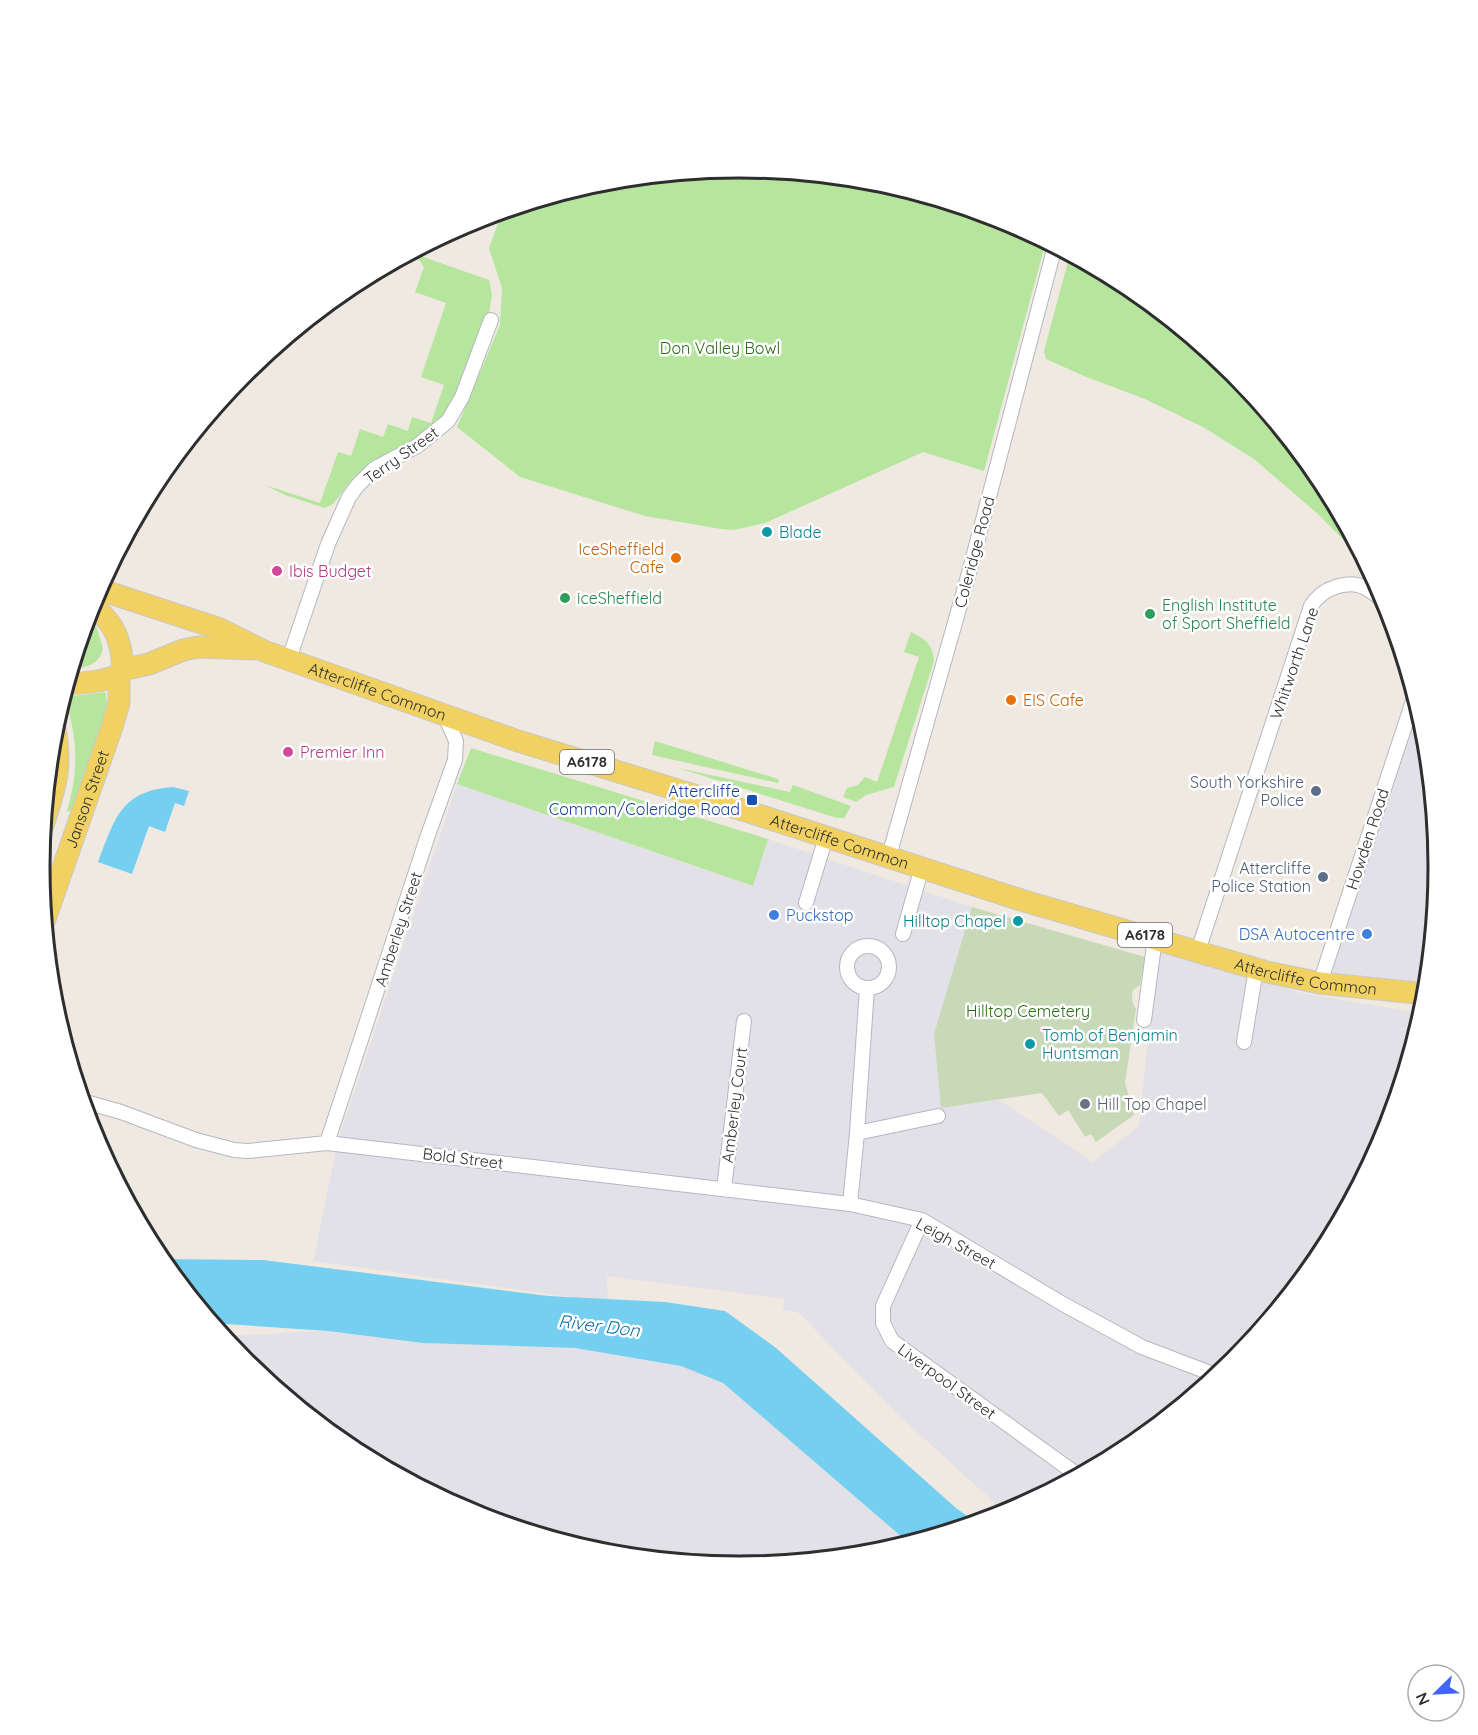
<svg xmlns="http://www.w3.org/2000/svg" width="1478" height="1735" viewBox="0 0 1478 1735" font-family="Quicksand,sans-serif">
<style>
.industrial{fill:#e3e1e8}
.green{fill:#b6e59e}
.cemetery{fill:#c8d9b8}
.water{fill:#75cff0}
.lines{fill:none;stroke-linecap:round;stroke-linejoin:round}
.street-casing{stroke:#b4b7c1;stroke-width:16}
.primary-casing{stroke:#c9c9c9;stroke-width:23}
.street{stroke:#fff;stroke-width:14}
.primary{stroke:#f2d163;stroke-width:21}
.culture-dot{fill:#0f9aa8;stroke:#fff;stroke-width:2}
.food-dot{fill:#e8710a;stroke:#fff;stroke-width:2}
.hotel-dot{fill:#d1479c;stroke:#fff;stroke-width:2}
.leisure-dot{fill:#2e9e5b;stroke:#fff;stroke-width:2}
.service-dot{fill:#5c6f8a;stroke:#fff;stroke-width:2}
.transit-dot{fill:#1a4fb4;stroke:#fff;stroke-width:2}
.shop-dot{fill:#3f7fe0;stroke:#fff;stroke-width:2}
.worship-dot{fill:#6b7280;stroke:#fff;stroke-width:2}
.labels{text-anchor:middle;stroke-width:5;stroke-linejoin:round;paint-order:stroke}
.shield{fill:#fff;stroke:#6d6d6d;stroke-width:1.5}
.shield-label{font-size:15px;font-weight:bold;fill:#2e2e2e}
.park-label{font-size:16px;fill:#2c6e1b;stroke:#fff}
.street-label{font-size:16px;fill:#2e2e2e;stroke:#fff}
.culture-label{font-size:16px;fill:#0d838f;stroke:#fff;text-anchor:start}
.food-label{font-size:16px;fill:#c56008;stroke:#fff;text-anchor:end}
.hotel-label{font-size:16px;fill:#b23c85;stroke:#fff;text-anchor:start}
.leisure-label{font-size:16px;fill:#27864d;stroke:#fff;text-anchor:start}
.service-label{font-size:16px;fill:#4e5e75;stroke:#fff;text-anchor:end}
.transit-label{font-size:16px;fill:#164399;stroke:#fff;text-anchor:end}
.shop-label{font-size:16px;fill:#366cbe;stroke:#fff;text-anchor:start}
.worship-label{font-size:16px;fill:#5b616d;stroke:#fff;text-anchor:start}
.water-label{font-size:18px;font-style:italic;fill:#0d6fa3;stroke:#fff}
.rim{fill:none;stroke:#2e2e2e;stroke-width:3}
</style>
<rect width="100%" height="100%" fill="#efe9e1"/>
<!-- industrial -->
<path class="industrial" d="M1415,695L1426,731L1439,867L1426,994L1320,983Z
M457,784L752,886L768,839L972,907L948,990L941,1108L999,1100L1093,1162L1139,1126L1157,952L1302,993L1423,1014L1386,1136L1321,1257L1234,1363L1128,1450L1007,1514L896,1413L799,1313L782,1309L785,1299L607,1276L608,1302L313,1261L338,1141Z
M328,1331L423,1343L575,1348L681,1366L723,1383L910,1544L875,1554L739,1567L602,1554L471,1514L350,1449L244,1362L222,1336Z"/>
<!-- green -->
<path class="green" d="M739,168L876,181L1007,221L1046,241L984,471L923,452L765,523L734,530L721,529L645,516L520,477L457,427L500,325L502,288L489,248L502,212L603,181Z
M415,254L489,280L492,295L487,325L454,407L426,433L368,465L354,477L333,504L325,508L285,495L265,485L320,503L338,452L351,456L360,429L383,437L388,424L408,431L412,417L431,423L444,385L421,377L446,303L415,292L424,267Z
M1070,254L1128,286L1234,373L1321,479L1367,564L1318,514L1254,459L1203,427L1145,399L1084,376L1046,359L1044,351Z
M87,616L97,628L103,649C98,665 87,668 72,668Z
M911,632C925,639 933,644 934,661L894,787L866,795L856,802L843,797L847,788L858,785L865,777L877,782L919,657L904,652Z
M105,692C112,710 96,743 91,761L86,767L71,812L67,811C79,771 78,736 64,697Z
M655,741L778,779L779,781L778,783L652,755Z
M471,748L768,839L753,886L457,784Z
M678,768L790,792L793,785L851,806L844,818H837Z"/>
<!-- cemetery -->
<path class="cemetery" d="M972,907L1145,957L1140,985L1133,990C1131,998 1132,1002 1136,1009L1125,1083L1134,1115L1096,1142L1091,1134L1085,1137L1068,1110L1059,1116L1042,1093L941,1108L934,1034Z"/>
<!-- water -->
<path class="water" d="M173,787L189,791L184,806L175,803L165,832L149,826L132,874L98,862C115,819 120,791 173,787Z
M159,1259L263,1260L548,1296L665,1302L725,1311L776,1348L956,1508L977,1523L910,1544L723,1383L681,1366L575,1348L423,1343L328,1331L212,1323Z"/>
<g class="lines">
<defs>
<path id="street" d="M289,659L328,544L349,497L358,485L374,469L417,446L448,421L462,397L491,320
M889,856L969,573L1055,246
M806,903L826,837
M903,934L922,867
M847 967a21 21 0 1 1 42 0a21 21 0 1 1-42 0Z
M1198,951L1311,606C1322,588 1350,577 1369,590C1376,594 1382,600 1388,606
M1320,983L1415,695
M1144,1020L1155,938
M1244,1042L1256,969
M82,1101L121,1112L196,1140L234,1150L248,1151L327,1143L850,1204L922,1220L1063,1304L1142,1347L1218,1376
M857,1133L938,1116
M327,1143L428,835L455,760L456,741L445,716
M724,1189L744,1021
M850,1204L857,1133L867,988
M922,1220L883,1306V1323L892,1341L1079,1476"/>
<g id="primary">
<path id="s1" d="M98,589L220,629L264,651L518,741L746,811L1021,900L1267,972L1320,983L1426,994"/>
<path d="M122,670L149,664L183,650L198,647L252,649"/>
<path d="M67,683C78,684 114,681 121,672C123,668 122,663 122,658C119,632 110,621 91,603"/>
<path d="M43,825C56,786 63,765 54,724"/>
<path id="s2" d="M44,922L112,727L119,703V674"/>
</g>
</defs>
<!-- street casing -->
<use href="#street" class="street-casing"/>
<!-- primary casing -->
<use href="#primary" class="primary-casing"/>
<!-- street -->
<use href="#street" class="street"/>
<!-- primary -->
<use href="#primary" class="primary"/>
</g>
<!-- markers -->
<g class="culture-dot">
<circle cx="767" cy="532" r="6"/>
<circle cx="1018" cy="921" r="6"/>
<circle cx="1030" cy="1044" r="6"/>
</g>
<g class="food-dot">
<circle cx="676" cy="558" r="6"/>
<circle cx="1011" cy="700" r="6"/>
</g>
<g class="hotel-dot">
<circle cx="277" cy="571" r="6"/>
<circle cx="288" cy="752" r="6"/>
</g>
<g class="leisure-dot">
<circle cx="565" cy="598" r="6"/>
<circle cx="1150" cy="614" r="6"/>
</g>
<g class="service-dot">
<circle cx="1316" cy="791" r="6"/>
<circle cx="1323" cy="877" r="6"/>
</g>
<rect class="transit-dot" x="746" y="794" width="12" height="12" rx="3"/>
<g class="shop-dot">
<circle cx="774" cy="915" r="6"/>
<circle cx="1367" cy="934" r="6"/>
</g>
<circle class="worship-dot" cx="1085" cy="1104" r="6"/>
<g class="labels">
<!-- shield labels -->
<g class="shield">
<rect x="560" y="750" width="54" height="24" rx="4.5"/>
<rect x="1118" y="923" width="54" height="24" rx="4.5"/>
</g>
<g class="shield-label">
<text x="587" y="767">A6178</text>
<text x="1145" y="940">A6178</text>
</g>
<!-- park labels -->
<g class="park-label">
<text x="720" y="354">Don Valley Bowl</text>
<text x="1028" y="1017">Hilltop Cemetery</text>
</g>
<!-- street labels -->
<g class="street-label">
<text transform="translate(401 455) rotate(-35)" y="6">Terry Street</text>
<text transform="translate(974 552) rotate(-75)" y="6">Coleridge Road</text>
<text transform="translate(1294 663) rotate(-71)" y="6">Whitworth Lane</text>
<text dy="6" stroke="none"><textPath href="#s1" startOffset="298">Attercliffe Common</textPath></text>
<text dy="6" stroke="none"><textPath href="#s2" startOffset="130">Janson Street</textPath></text>
<text transform="translate(1367 839) rotate(-72)" y="6">Howden Road</text>
<text dy="6" stroke="none"><textPath href="#s1" startOffset="784">Attercliffe Common</textPath></text>
<text transform="translate(398 929) rotate(-72)" y="6">Amberley Street</text>
<text dy="6" stroke="none"><textPath href="#s1" startOffset="1270">Attercliffe Common</textPath></text>
<text transform="translate(734 1105) rotate(-83)" y="6">Amberley Court</text>
<text transform="translate(463 1158) rotate(7)" y="6">Bold Street</text>
<text transform="translate(956 1243) rotate(29)" y="6">Leigh Street</text>
<text transform="translate(947 1381) rotate(36)" y="6">Liverpool Street</text>
</g>
<!-- culture labels -->
<g class="culture-label">
<text x="779" y="538">Blade</text>
<text x="1006" y="927" text-anchor="end">Hilltop Chapel</text>
<text x="1042" y="1041">Tomb of Benjamin<tspan x="1042" dy="18">Huntsman</tspan></text>
</g>
<!-- food labels -->
<g class="food-label">
<text x="664" y="555">IceSheffield<tspan x="664" dy="18">Cafe</tspan></text>
<text x="1023" y="706" text-anchor="start">EIS Cafe</text>
</g>
<!-- hotel labels -->
<g class="hotel-label">
<text x="289" y="577">Ibis Budget</text>
<text x="300" y="758">Premier Inn</text>
</g>
<!-- leisure labels -->
<g class="leisure-label">
<text x="577" y="604">iceSheffield</text>
<text x="1162" y="611">English Institute<tspan x="1162" dy="18">of Sport Sheffield</tspan></text>
</g>
<!-- service labels -->
<g class="service-label">
<text x="1304" y="788">South Yorkshire<tspan x="1304" dy="18">Police</tspan></text>
<text x="1311" y="874">Attercliffe<tspan x="1311" dy="18">Police Station</tspan></text>
</g>
<!-- transit labels -->
<g class="transit-label">
<text x="740" y="797">Attercliffe<tspan x="740" dy="18">Common/Coleridge Road</tspan></text>
</g>
<!-- shop labels -->
<g class="shop-label">
<text x="786" y="921">Puckstop</text>
<text x="1355" y="940" text-anchor="end">DSA Autocentre</text>
</g>
<!-- worship labels -->
<g class="worship-label">
<text x="1097" y="1110">Hill Top Chapel</text>
</g>
<!-- water labels -->
<g class="water-label">
<text transform="translate(599 1326) rotate(7)" y="6">River Don</text>
</g>
</g>
<!-- crop -->
<path d="M0 0H1478V1735H0ZM50 867a689 689 0 1 1 1378 0a689 689 0 1 1-1378 0Z" fill="#fff" fill-rule="evenodd"/>
<path class="rim" d="M50 867a689 689 0 1 1 1378 0a689 689 0 1 1-1378 0Z"/>
<!-- north arrow -->
<g transform="translate(1436 1693) rotate(246)"><circle r="28" fill="#ffffff" stroke="#ababab" stroke-width="1.5"/>
<path d="M0-4.5L10 22L0 15L-10 22Z" fill="#4264fb"/>
<text y="-9" font-size="16" font-weight="bold" text-anchor="middle" fill="#2e2e2e">N</text>
</g>
</svg>
